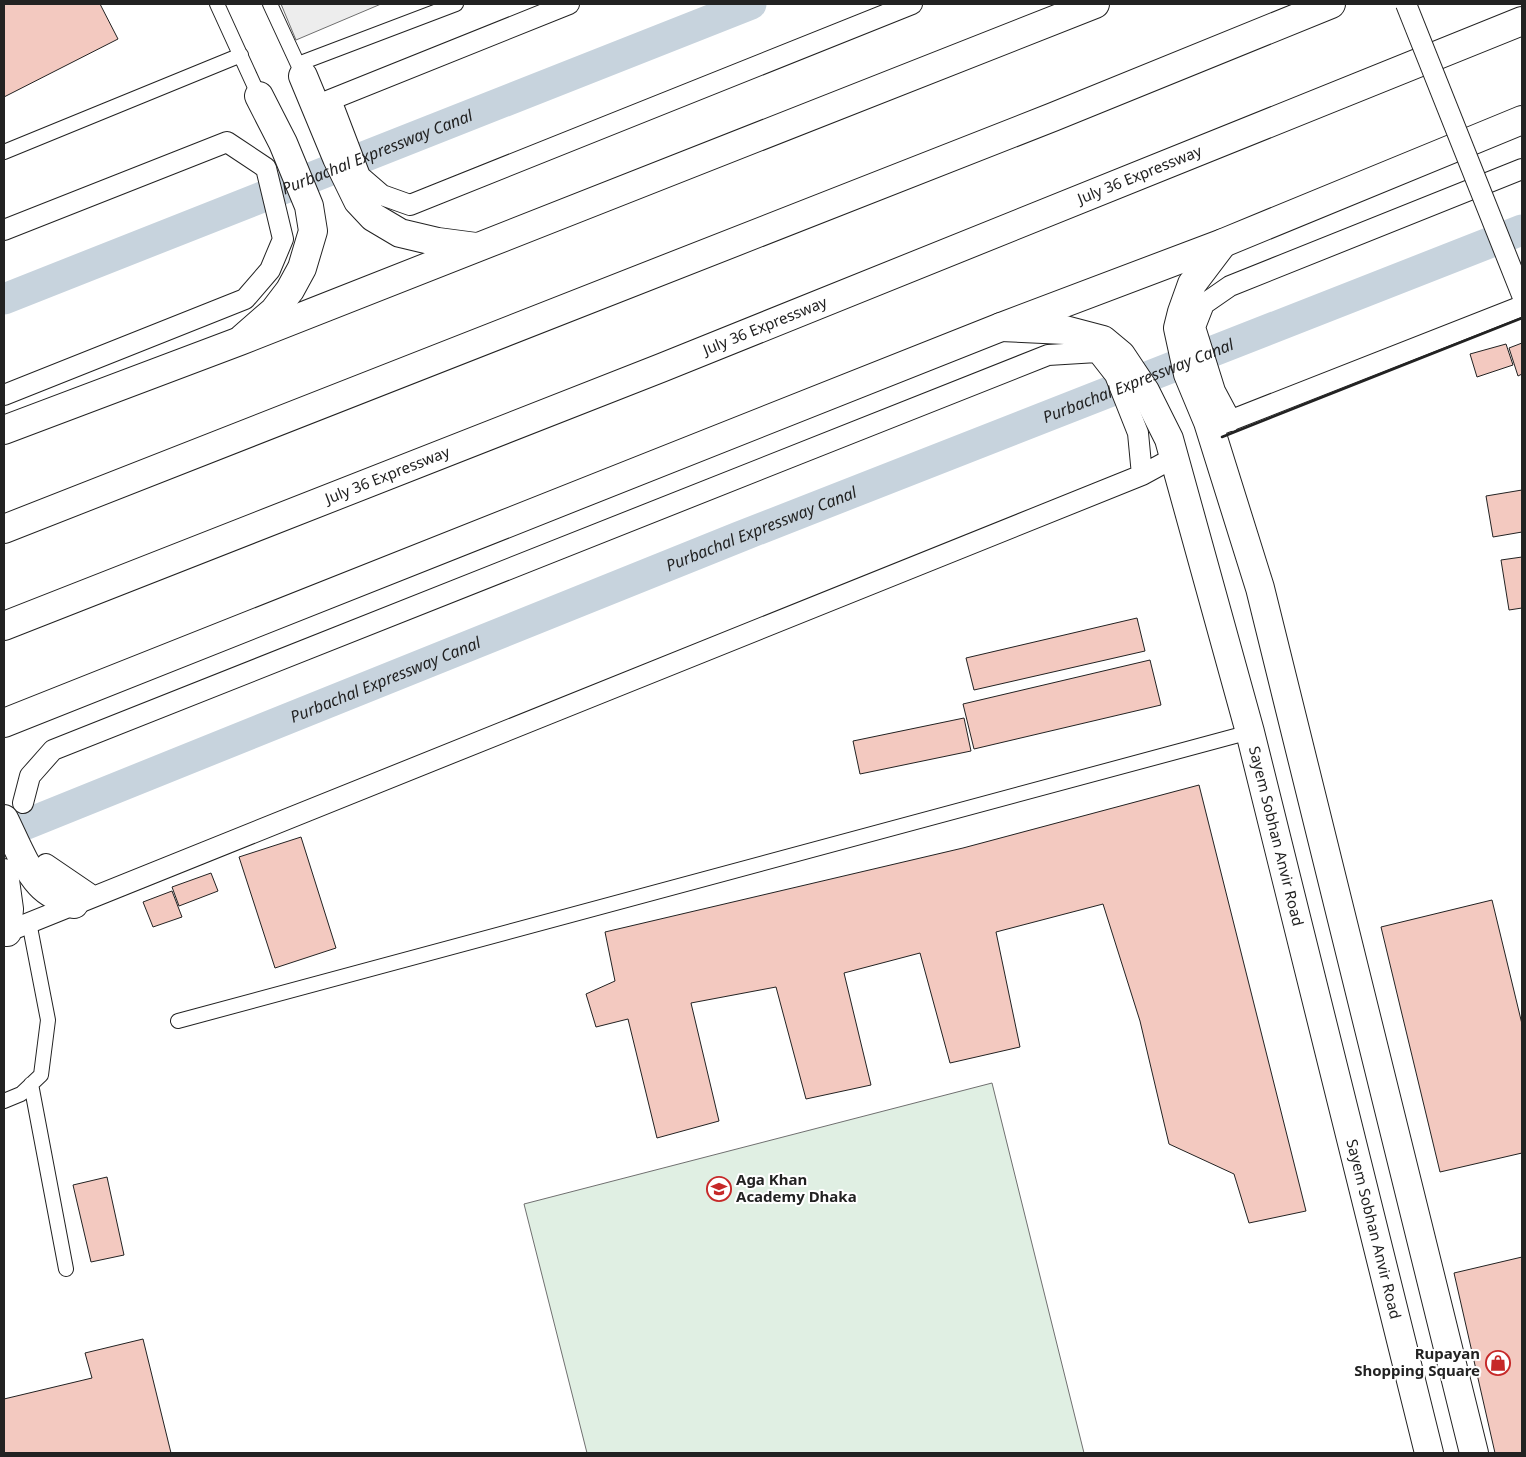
<svg xmlns="http://www.w3.org/2000/svg" width="1526" height="1457" viewBox="0 0 1526 1457" font-family="'Noto Sans',sans-serif">
<style>
.green{fill:#e0efe3;stroke:#6f6f6f}
.parking{fill:#ededed;stroke:#6f6f6f}
.lines{fill:none;stroke-linecap:round;stroke-linejoin:round}
.canal{stroke:#c7d3dd;stroke-width:31}
.building{fill:#f3c9c0;stroke:#222}
.service-casing{stroke:#222;stroke-width:16}
.pedestrian-casing{stroke:#222;stroke-width:22}
.tertiary-casing{stroke:#222;stroke-width:30}
.primary-casing{stroke:#222;stroke-width:30}
.motorway-casing{stroke:#222;stroke-width:30}
.service{stroke:#fff;stroke-width:14}
.pedestrian{stroke:#fff;stroke-width:20}
.tertiary{stroke:#fff;stroke-width:28}
.primary{stroke:#fff;stroke-width:28}
.motorway{stroke:#fff;stroke-width:28}
.pedestrian-bridge-casing{stroke:#222;stroke-width:22;stroke-linecap:butt}
.pedestrian-bridge{stroke:#fff;stroke-width:20}
.wall{stroke:#222;stroke-width:2.5}
.labels{text-anchor:middle;stroke-width:4;stroke-linejoin:round;paint-order:stroke}
.street-label{font-size:15px;fill:#222;stroke:#fff}
.poi-label{font-size:15px;font-weight:bold;fill:#222;stroke:#fff;text-anchor:start}
.water-label{font-size:16px;font-style:italic;fill:#222;stroke:#fff}
</style>
<rect width="100%" height="100%" fill="#fff"/>
<!-- green -->
<path class="green" d="M992,1083L1084,1453H587L524,1204Z"/>
<!-- parking -->
<path class="parking" d="M281,4H381L296,40Z"/>
<g class="lines">
<!-- canal -->
<g class="canal">
<path id="s1" d="M4,299L751,4"/>
<path id="s2" d="M4,833L739,537L1522,230"/>
</g>
</g>
<!-- building -->
<path class="building" d="M4,4H100L118,39L4,97Z
M1522,343V374L1518,376L1509,348Z
M1506,344L1513,365L1477,377L1470,354Z
M1522,490V532L1493,537L1486,496Z
M1522,557V608L1509,610L1501,560Z
M1137,618L1145,651L974,690L966,658Z
M1150,660L1161,705L974,749L963,704Z
M964,718L971,751L860,774L853,741Z
M1199,785L1306,1211L1249,1223L1234,1174L1169,1144L1140,1021L1103,904L996,932L1020,1047L950,1063L920,953L844,973L871,1085L806,1099L776,987L691,1003L719,1121L657,1138L628,1019L596,1027L586,994L615,981L605,932L963,848Z
M301,837L336,948L275,968L239,857Z
M211,873L218,891L179,906L172,887Z
M172,891L182,917L153,927L143,902Z
M1492,900L1522,1024V1153L1440,1172L1381,927Z
M107,1177L124,1255L91,1262L73,1185Z
M1522,1257V1453H1495L1454,1273Z
M143,1339L171,1453H4V1399L92,1378L85,1353Z"/>
<g class="lines">
<defs>
<path id="service" d="M217,4L259,96
M270,4L301,71
M298,64L456,4
M4,152L241,55
M178,1021L1250,732
M31,1084L66,1269
M4,1101L21,1094L41,1075L48,1020L29,922"/>
<path id="pedestrian" d="M331,100L360,176L382,195L410,205L912,4
M320,104L569,4
M4,230L227,142L266,168L283,239L270,270L245,299L4,395
M1231,421L1215,391L1195,327L1204,304L1230,286L1522,169
M1219,425L1522,306
M23,803L30,776L53,750L1048,355L1097,352L1115,375L1138,433L1142,475
M46,864L93,896
M4,933L1142,475L1175,457"/>
<g id="tertiary">
<path d="M303,76L337,158L358,201L373,217L400,233L438,242L476,247"/>
<path d="M1223,243L1192,284L1182,312L1178,328L1188,374L1208,422L1260,588L1474,1453"/>
<path id="s3" d="M1001,327L1065,330L1103,340L1121,355L1145,391L1169,439L1250,732L1429,1453"/>
<path d="M243,338L274,311L290,290L302,268L313,231L309,206L283,143L259,96"/>
<path d="M4,819C14,839 25,868 40,884C49,894 62,899 74,904"/>
<path d="M4,873L9,909L7,932"/>
</g>
<path id="primary" d="M4,430L240,341L1095,4
M4,723L1001,327L1223,243L1522,120"/>
<g id="motorway">
<path d="M4,529L1053,117L1331,4"/>
<path id="s4" d="M4,626L661,368L1522,21"/>
</g>
</defs>
<!-- service casing -->
<use href="#service" class="service-casing"/>
<!-- pedestrian casing -->
<use href="#pedestrian" class="pedestrian-casing"/>
<!-- tertiary casing -->
<use href="#tertiary" class="tertiary-casing"/>
<!-- primary casing -->
<use href="#primary" class="primary-casing"/>
<!-- motorway casing -->
<use href="#motorway" class="motorway-casing"/>
<!-- service -->
<use href="#service" class="service"/>
<!-- pedestrian -->
<use href="#pedestrian" class="pedestrian"/>
<!-- tertiary -->
<use href="#tertiary" class="tertiary"/>
<!-- primary -->
<use href="#primary" class="primary"/>
<!-- motorway -->
<use href="#motorway" class="motorway"/>
<defs>
<path id="pedestrian-bridge" d="M1406,4L1522,295"/>
</defs>
<!-- pedestrian-bridge casing -->
<use href="#pedestrian-bridge" class="pedestrian-bridge-casing"/>
<!-- pedestrian-bridge -->
<use href="#pedestrian-bridge" class="pedestrian-bridge"/>
<!-- wall -->
<path class="wall" d="M1222,437L1522,318"/>
</g>
<!-- icons -->
<defs>
<symbol id="school-ring" viewBox="-11 -11 22 22"><circle r="9.5" fill="#fff" stroke="#c62828" stroke-width="1.5"/><path d="M0-5L7-2L0 1L-7-2ZM-4 1L0 2.5L4 1V4Q0 6-4 4Z" fill="#c62828"/></symbol>
<symbol id="shop-ring" viewBox="-11 -11 22 22"><circle r="9.5" fill="#fff" stroke="#c62828" stroke-width="1.5"/><path d="M-5-2.5h2.3a2.7 3.5 0 0 1 5.4 0H5L5.5 6h-11ZM-1.5-2.5h3a1.5 2.3 0 0 0-3 0Z" fill="#c62828"/></symbol>
</defs>
<g fill-rule="evenodd">
<use href="#school-ring" x="705" y="1175" width="28" height="28"/>
<use href="#shop-ring" x="1484" y="1349" width="28" height="28"/>
</g>
<g class="labels">
<!-- street labels -->
<g class="street-label">
<text dy="5" stroke="none"><textPath href="#s4" startOffset="1222">July 36 Expressway</textPath></text>
<text dy="5" stroke="none"><textPath href="#s4" startOffset="818">July 36 Expressway</textPath></text>
<text dy="5" stroke="none"><textPath href="#s4" startOffset="412">July 36 Expressway</textPath></text>
<text dy="5" stroke="none"><textPath href="#s3" startOffset="635">Sayem Sobhan Anvir Road</textPath></text>
<text dy="5" stroke="none"><textPath href="#s3" startOffset="1040">Sayem Sobhan Anvir Road</textPath></text>
</g>
<!-- poi labels -->
<g class="poi-label">
<text x="736" y="1185">Aga Khan<tspan x="736" dy="17">Academy Dhaka</tspan></text>
<text x="1480" y="1359" text-anchor="end">Rupayan<tspan x="1480" dy="17">Shopping Square</tspan></text>
</g>
<!-- water labels -->
<g class="water-label">
<text dy="6" stroke="none"><textPath href="#s1" startOffset="401">Purbachal Expressway Canal</textPath></text>
<text dy="6" stroke="none"><textPath href="#s2" startOffset="1221">Purbachal Expressway Canal</textPath></text>
<text dy="6" stroke="none"><textPath href="#s2" startOffset="816">Purbachal Expressway Canal</textPath></text>
<text dy="6" stroke="none"><textPath href="#s2" startOffset="411">Purbachal Expressway Canal</textPath></text>
</g>
</g>
<!-- border -->
<rect width="1526" height="1457" fill="none" stroke="#222222" stroke-width="10"/>
</svg>
